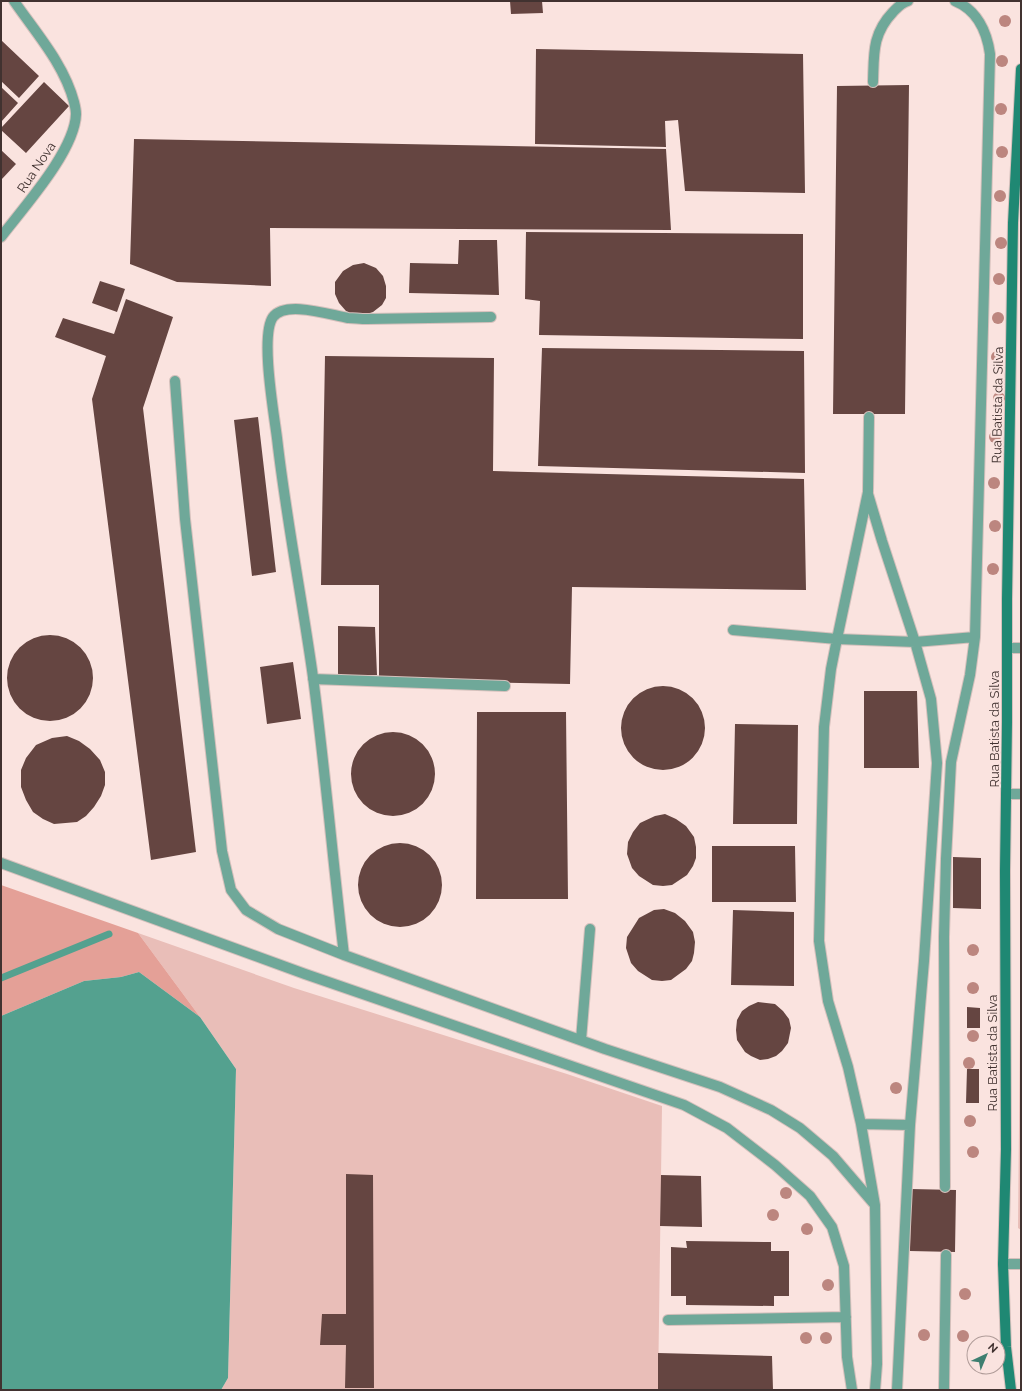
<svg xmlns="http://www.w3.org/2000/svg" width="1022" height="1391" viewBox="0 0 1022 1391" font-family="Raleway,sans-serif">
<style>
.green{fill:#e9beb8}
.forest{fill:#e4a097}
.water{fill:#54a18f}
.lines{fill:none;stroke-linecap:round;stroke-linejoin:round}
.stream{stroke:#54a18f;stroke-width:7}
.building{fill:#654541}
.lane-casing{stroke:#d5c0bc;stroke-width:12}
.street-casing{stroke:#d5c0bc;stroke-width:12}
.secondary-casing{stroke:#d5c0bc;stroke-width:12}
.lane{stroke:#6fa899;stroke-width:10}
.street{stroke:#6fa899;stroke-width:10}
.secondary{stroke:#1f8873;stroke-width:10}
.tree{fill:#bc867f}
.labels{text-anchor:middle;stroke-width:4;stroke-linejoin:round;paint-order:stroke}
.street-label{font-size:13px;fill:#413230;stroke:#fae3df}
</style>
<rect width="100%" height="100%" fill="#fae3df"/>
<!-- green -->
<path class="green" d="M1021,920V1230L1018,1228Z
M138,933L294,988L567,1074L662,1106L658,1390H221L228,1378L236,1069L200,1017Z"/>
<!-- forest -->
<path class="forest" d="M1,885L138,933L200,1017L139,972L121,977L84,981L1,1016Z"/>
<!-- water -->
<path class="water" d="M139,972L200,1017L236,1069L228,1378L221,1390H1V1016L84,981L121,977Z"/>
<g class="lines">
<!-- stream -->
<path class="stream" d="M1,978L109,934"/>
</g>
<!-- building -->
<path class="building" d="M510,1H542L543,13L511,14Z
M1,40L39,76L19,98L1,81Z
M536,49L803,54L805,193L685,191L678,120L665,121L666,147L535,144Z
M44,82L69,106L26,153L1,130V128Z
M909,85L905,414H833L837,86Z
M1,87L18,103L1,122Z
M134,139L666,149L671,230L270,228L271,286L177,282L130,264Z
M1,150L16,164L1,180Z
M526,232L803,234V339L539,335L540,301L525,299Z
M459,240H497L499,295L409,293L410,263L458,264Z
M364,263L376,268L383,276L386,286V298L382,305L373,312L364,315H354L346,311L339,303L335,294V282L343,271L353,265Z
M100,281L125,289L117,312L92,303Z
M126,299L173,317L143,408L196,852L151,860L92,399L106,356L55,337L63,318L114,334Z
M542,348L804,351L805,473L538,466Z
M325,356L494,358L493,471L804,479L806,590L572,587L570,684L379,680V585H321Z
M258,417L276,572L252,576L234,420Z
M338,626L375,627L377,675H338Z
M7 678a43 43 0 1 1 86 0a43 43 0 1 1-86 0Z
M293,662L301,719L267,724L260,667Z
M621 728a42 42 0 1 1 84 0a42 42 0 1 1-84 0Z
M864,691H917L919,768H864Z
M477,712H566L568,899H476Z
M735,724L798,725L797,824H733Z
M351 774a42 42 0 1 1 84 0a42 42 0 1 1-84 0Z
M67,736L79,741L90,749L100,760L105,772V785L101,796L94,807L86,816L77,822L54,824L43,819L33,812L26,800L21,787V770L26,758L36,745L52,738Z
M665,814L676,819L686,826L694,837L696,847V858L693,866L687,875L672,885L663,886L653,885L639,876L632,868L627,854L628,842L633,832L640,823L655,816Z
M358 885a42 42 0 1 1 84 0a42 42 0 1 1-84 0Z
M712,846H795L796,902H712Z
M953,857L981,858V909L953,908Z
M664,909L675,913L685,921L693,932L695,942L694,953L692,961L686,969L671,980L662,981L652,980L638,971L631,963L626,948L627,937L639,918L654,910Z
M733,910L794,912V986L731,985Z
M758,1002L775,1004L783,1011L789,1019L791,1028L788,1043L782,1051L776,1056L768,1059L760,1060L751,1056L745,1052L737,1040L736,1030L737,1020L742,1011L749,1006Z
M967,1007L980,1008V1028H967Z
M967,1069H979V1103H966Z
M346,1174L373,1175L374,1388H345L346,1345H320L322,1314H346Z
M661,1175L701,1176L702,1227L660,1226Z
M911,1189L956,1190L955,1252L910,1251Z
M686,1241L771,1242V1251H789V1296H774V1306L686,1305V1296H671V1247L687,1248Z
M658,1353L772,1356L773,1390H658Z"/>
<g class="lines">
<defs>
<path id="lane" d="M873,82C874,54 872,34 893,12C898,7 901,3 908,1
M175,381L185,519L222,851L231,890L246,910L278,929L344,955L605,1049L720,1087L771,1110L800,1128L833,1156L875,1205
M869,417L868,492L837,639L831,669L824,727L819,941L828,1001L848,1067L861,1124L875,1205L877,1364L875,1390
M868,494L882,541L915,642L931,699L937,763L924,961L910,1125L897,1390
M733,630L837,639L915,642L975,637
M1007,648H1021
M313,679L505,686
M344,955C333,862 325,769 313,677C302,598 286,518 277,438C274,414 260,335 273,317C286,300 330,315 348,318C354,318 360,319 367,319L491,317
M581,1040L590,929
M861,1124L910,1125
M945,1187L944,937L946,859L951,762L970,675L975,637L990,54C987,32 977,10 955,1
M944,1390L946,1255"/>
<path id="street" d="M1,237C23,208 75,151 76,114C76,111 75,106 74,102C64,64 36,33 14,1
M1006,794H1021
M1,863L305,974L684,1105L727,1128L775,1165L810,1196L832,1227L844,1266L847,1357L852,1390
M1003,1264H1021
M668,1320L846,1317"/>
<path id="secondary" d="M1011,1390L1006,1347L1003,1264L1006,1149L1005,871L1007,722V599L1013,223L1021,69"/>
</defs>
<!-- lane casing -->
<use href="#lane" class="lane-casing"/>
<!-- street casing -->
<use href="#street" class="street-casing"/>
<!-- secondary casing -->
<use href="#secondary" class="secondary-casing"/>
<!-- lane -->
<use href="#lane" class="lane"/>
<!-- street -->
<use href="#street" class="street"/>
<!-- secondary -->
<use href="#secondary" class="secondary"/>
</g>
<!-- trees -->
<g class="tree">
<circle cx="1005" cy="21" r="6"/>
<circle cx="1002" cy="61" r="6"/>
<circle cx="1001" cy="109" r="6"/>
<circle cx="1002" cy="152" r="6"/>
<circle cx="1000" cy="196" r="6"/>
<circle cx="1001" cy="243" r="6"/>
<circle cx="999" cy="279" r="6"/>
<circle cx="998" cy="318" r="6"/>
<circle cx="997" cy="357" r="6"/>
<circle cx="999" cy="398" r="6"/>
<circle cx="995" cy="437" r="6"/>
<circle cx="994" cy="483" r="6"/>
<circle cx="995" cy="526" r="6"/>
<circle cx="993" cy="569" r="6"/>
<circle cx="973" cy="950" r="6"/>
<circle cx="973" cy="988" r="6"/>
<circle cx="973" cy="1036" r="6"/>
<circle cx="969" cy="1063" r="6"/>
<circle cx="896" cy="1088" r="6"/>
<circle cx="970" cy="1121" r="6"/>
<circle cx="973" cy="1152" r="6"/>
<circle cx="786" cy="1193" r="6"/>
<circle cx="773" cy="1215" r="6"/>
<circle cx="807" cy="1229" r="6"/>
<circle cx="828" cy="1285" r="6"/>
<circle cx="965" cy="1294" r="6"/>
<circle cx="924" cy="1335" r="6"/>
<circle cx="963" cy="1336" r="6"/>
<circle cx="806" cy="1338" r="6"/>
<circle cx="826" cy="1338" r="6"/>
</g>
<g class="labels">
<!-- street labels -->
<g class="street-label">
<text transform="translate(36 167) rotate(-56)" y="5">Rua Nova</text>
<text transform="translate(997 405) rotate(-89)" y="5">Rua Batista da Silva</text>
<text transform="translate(994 729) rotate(-90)" y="5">Rua Batista da Silva</text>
<text transform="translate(992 1053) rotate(-90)" y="5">Rua Batista da Silva</text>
</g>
</g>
<!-- border -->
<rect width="1022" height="1391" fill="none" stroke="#413230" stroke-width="4"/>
<!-- north arrow -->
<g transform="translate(986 1355) rotate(44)"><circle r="19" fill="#fae3df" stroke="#b09c99"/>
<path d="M0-3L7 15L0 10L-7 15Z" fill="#3e7f70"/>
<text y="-6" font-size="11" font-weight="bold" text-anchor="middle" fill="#413230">N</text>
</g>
</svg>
